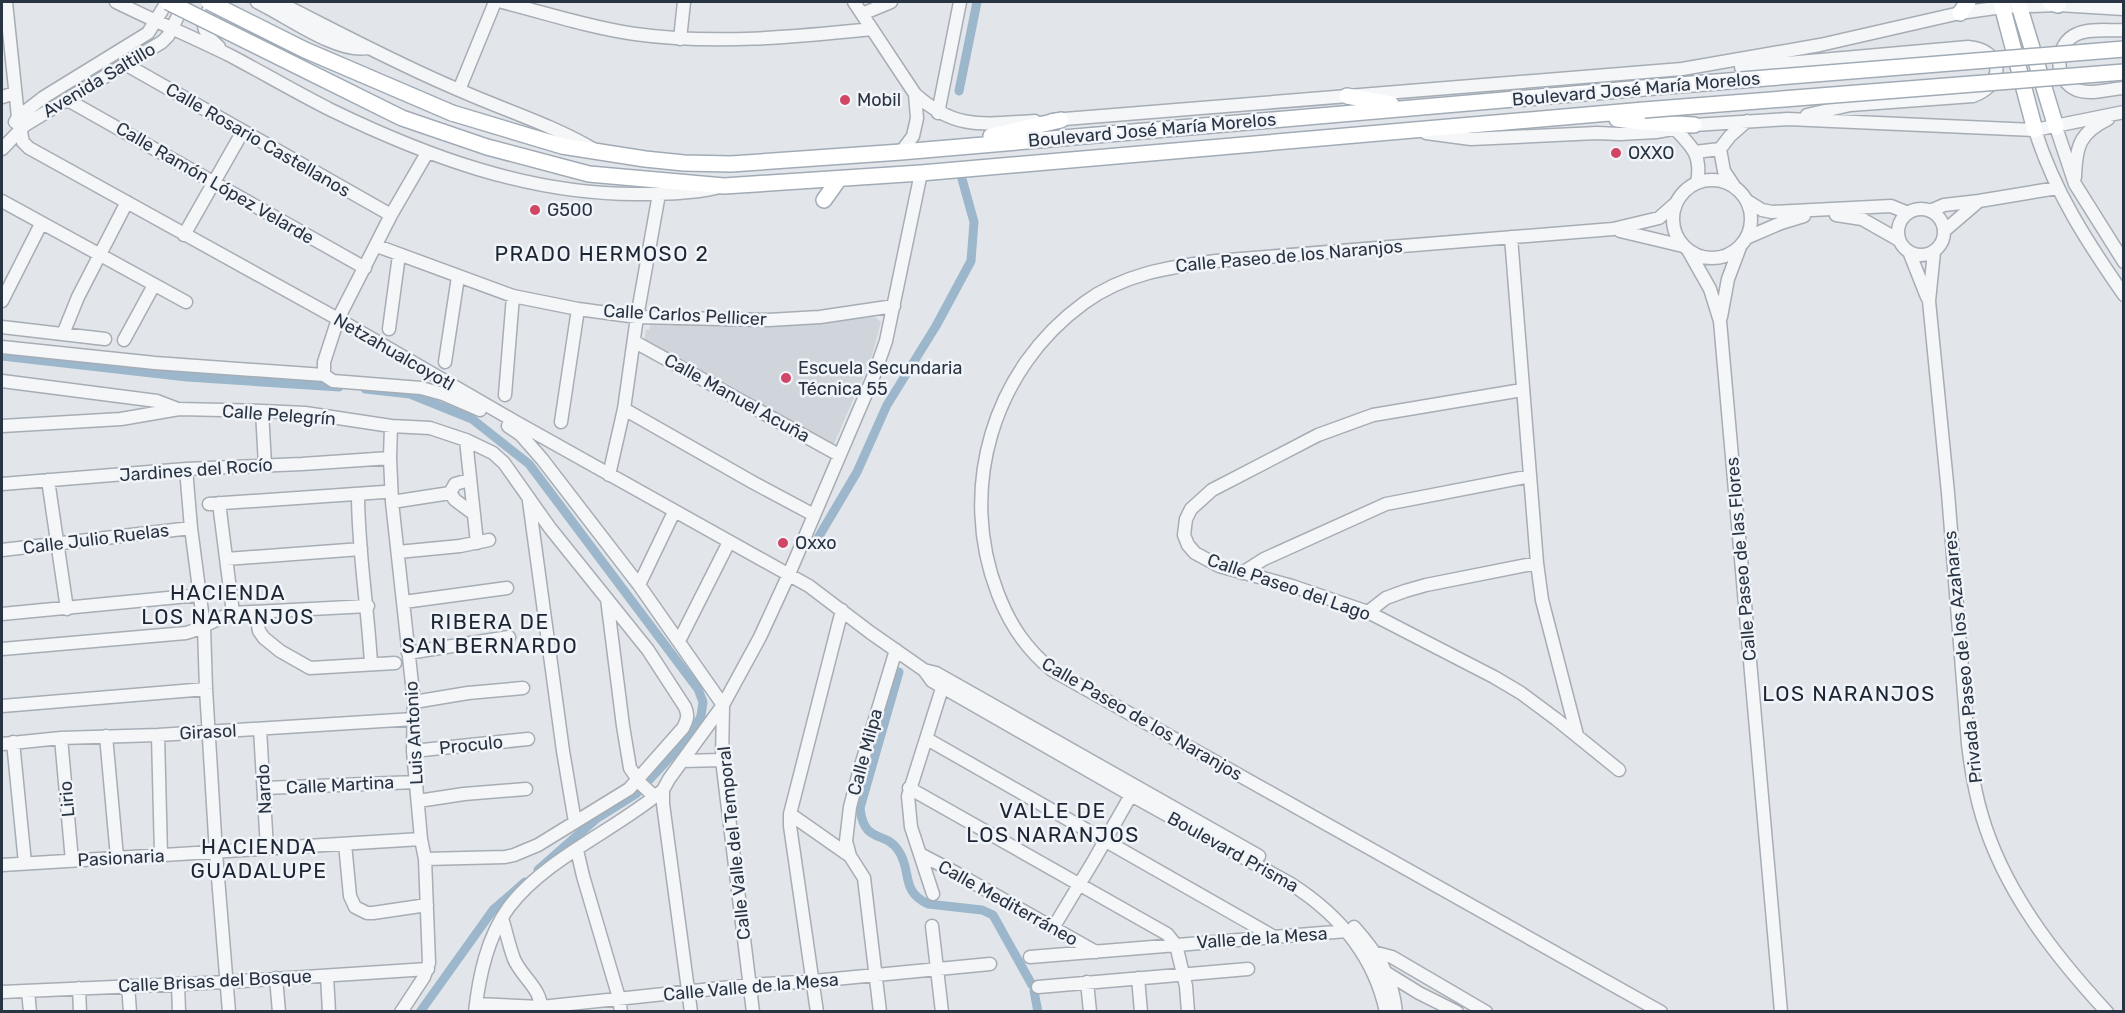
<svg xmlns="http://www.w3.org/2000/svg" width="2125" height="1013" viewBox="0 0 2125 1013" font-family="Rubik,sans-serif">
<style>
.built{fill:#d0d5dc}
.lines{fill:none;stroke-linecap:round;stroke-linejoin:round}
.canal{stroke:#9cb6cb;stroke-width:9}
.minor-casing{stroke:#a7adb5;stroke-width:15}
.major-casing{stroke:#a1abb6;stroke-width:18}
.minor{stroke:#f4f6f8;stroke-width:12}
.major{stroke:#fff;stroke-width:15}
.major-bridge-casing{stroke:#a1abb6;stroke-width:18;stroke-linecap:butt}
.major-bridge{stroke:#fff;stroke-width:15}
.poi-dot{fill:#d14565;stroke:#f1f4f8;stroke-width:2}
.labels{text-anchor:middle;stroke-width:5;stroke-linejoin:round;paint-order:stroke}
.street-label{font-size:18px;fill:#293443;stroke:#f1f4f8}
.poi-label{font-size:18px;fill:#293443;stroke:#f1f4f8;text-anchor:start}
.quarter-label{font-size:21px;letter-spacing:1.5px;fill:#1b2533;stroke:#f1f4f8}
</style>
<rect width="100%" height="100%" fill="#e2e6ea"/>
<!-- built -->
<path class="built" d="M875,317L881,322L871,359L834,444L698,372L648,342H644L646,329L649,330L651,323L680,325L787,324Z"/>
<g class="lines">
<!-- canal -->
<path class="canal" d="M959,91L977,2
M2,356L187,377L339,387
M365,389L410,394L472,419L529,464L698,689L703,702L701,716L692,733L675,752L636,794L596,819L538,870
M815,543L857,472L887,405L936,326L971,261L974,222L962,179
M899,672L860,808C864,845 885,830 898,850C913,871 899,890 928,904L982,910L993,915L1032,985
M1034,991L1038,1012
M420,1012L493,910L525,882"/>
<defs>
<path id="minor" d="M6,2L18,117L23,142L29,148L338,319L514,421L809,586L871,633L924,670L932,681L1131,795L1291,884C1338,914 1374,955 1386,1012
M116,2C154,21 193,37 231,56C265,74 297,93 331,110C426,156 528,194 635,194C662,194 689,194 716,188
M217,2C197,18 201,32 219,47
M257,2C285,15 337,54 367,48
M278,2C338,32 397,64 459,90C504,110 550,124 593,149
M502,2C546,13 591,28 635,34C714,45 794,37 872,29
M854,2L915,94L917,118L913,136L901,152
M862,14L891,2
M2124,30C2109,31 2090,28 2077,34C2054,44 2053,80 2077,90C2091,95 2109,89 2124,88
M680,39L684,2
M125,64L391,215
M1741,67L1968,47C2004,50 2006,84 1973,96L1850,105L1807,115
M459,90L495,2
M915,94C956,131 984,124 1035,121
M2,97L15,93
M66,99L365,268
M938,113L960,2
M1052,120L1682,69L1820,45L1960,13L2002,7L2058,5L2124,9
M15,122L18,117L44,97L148,33L167,2
M2056,127L2075,184L2124,262
M1675,129C1693,147 1702,156 1697,183
M2035,130C2054,191 2087,242 2124,295
M1426,133L1471,139L1597,133L1620,134L1656,132L1694,125L1788,119L2035,130L2124,112
M2,149L25,125L162,42L168,36L185,2
M1695,152L1720,149
M427,153L391,215L338,319L324,362V375L333,381L421,388L443,394L480,410
M2075,177C2076,147 2079,133 2108,119
M1673 219a39 39 0 1 1 78 0a39 39 0 1 1-78 0Z
M1734,186L1724,171L1720,149L1730,136L1747,121
M1746,200L1762,210L1772,212L1891,206L1908,213
M2,201L186,302
M1898 232a23 23 0 1 1 46 0a23 23 0 1 1-46 0Z
M1930,211L1944,205L1979,201L2057,188
M1836,215L1862,219L1899,240
M1620,231L1683,246
M1944,231L1979,201
M184,235L243,131
M1511,237L1537,563L1542,600L1577,735
M1746,238L1781,223L1804,216
M377,246L513,296L578,309L637,317L768,320L820,317L894,306
M1688,250L1710,289L1720,321L1781,1012
M1934,252L1929,301L1948,493L1968,744C1971,769 1975,793 1982,816C2004,891 2055,956 2107,1012
M1910,254L1927,297
M2,301L41,224
M1721,317L1728,279L1740,247
M2,327L105,339
M389,329L399,255
M63,334L78,297L127,202
M124,340L154,285
M635,342L839,455
M2,347L155,363L324,375
M445,362L458,277
M2,381L157,401L178,409
M1522,390L1373,415L1318,435L1212,490L1191,509L1186,519L1184,535L1188,545L1195,553L1219,566L1292,586L1368,612L1494,677L1521,693L1556,719L1619,770
M505,395L513,296
M624,409L754,483L814,515
M262,411L265,465
M561,422L578,309
M2,426L121,419L179,409L262,411L305,413L391,426L430,428L466,440L493,453L504,463L550,528L648,650L685,707C689,716 687,720 683,728L629,789L538,845L514,855L505,857L425,859
M391,426L390,458L392,502L414,702L413,751L421,839L425,859L429,963L424,977L401,1012
M508,426L521,435L542,459L639,585L723,705
M466,440L477,543
M186,469L191,528L204,627L206,689L216,853L229,1012
M609,475L624,409L637,317L659,194
M48,480L67,609
M2,484L186,469L302,464L390,458
M450,493L455,500L474,514
M450,493L455,484L469,480
M358,494C358,551 368,608 371,664
M529,501L563,751L575,822
M392,502L450,493
M219,503L233,613
M209,504L384,492
M2,550L191,528
M398,552L460,546L489,540
M226,559L361,549
M1242,573L1264,559L1386,504L1530,476
M639,585L674,512
M607,599L623,726L630,768L641,784L655,797
M404,602L507,588
M1368,612L1386,598L1405,591L1426,585L1537,563
M256,613L259,631L264,638L280,651L310,668L395,663
M2,614L199,595
M679,641L729,542
M2,649L186,633C203,629 216,618 233,613L368,606
M408,653L509,637
M924,670L936,673L1259,856
M414,702L468,693L523,688
M723,705L722,760L753,1012
M2,706L206,689
M260,729L267,849
M158,735L161,855
M106,736L117,857
M61,738L72,861
M927,739L1276,938
M13,742L25,863
M2,744L61,738L158,735L414,719
M413,751L528,739
M682,761L722,760
M264,788L416,782
M909,788L1167,934L1176,945L1186,986L1188,1012
M663,790V804L691,1012
M418,801L464,794L526,789
M790,814L850,856L864,878L880,1012
M345,844L350,896L355,907L367,913H373L427,905
M577,850L583,876L619,998L621,1012
M920,854L958,874L1096,952
M850,856L846,841L850,807L859,772L896,650
M2,865L421,839
M933,894L911,827L908,796L944,682
M502,918C506,931 509,946 514,959C522,978 543,989 541,1012
M932,926L942,1012
M1354,927C1378,954 1392,975 1396,1012
M1053,928L1094,860L1135,788
M1373,952L1392,957L1486,1012
M1030,957L1347,931
M1385,972L1419,993L1457,1012
M327,976L329,1012
M276,978L279,1012
M1138,978L1141,1012
M1087,982L1090,1012
M178,984L179,1012
M128,985L130,1012
M1038,987L1248,969
M79,988L80,1012
M28,991L30,1012
M2,992L227,982L428,969
M476,1004L541,1007L750,985L814,981L990,964
M475,1012C479,976 487,937 509,907C546,858 616,830 663,790L669,779L723,705L760,637L789,574L874,375L886,341L921,173
M817,1012L790,826V814L842,610
M1661,1012L1052,670C1026,649 1010,625 998,594C957,489 993,369 1084,303C1123,274 1169,267 1216,261L1613,229L1659,218L1677,202"/>
<path id="major" d="M2001,2L2035,130
M2018,2L2056,127
M2050,2L2058,5
M1960,13L1968,2
M1347,96L1391,104
M452,113L562,146L645,159L684,163L731,164L901,152L1643,88
M1617,119L1642,122L1694,125
M443,132L487,147L589,174L724,186L921,173L1644,110
M991,136L1061,120
M824,200L839,179"/>
</defs>
<!-- minor casing -->
<use href="#minor" class="minor-casing"/>
<!-- major casing -->
<use href="#major" class="major-casing"/>
<!-- minor -->
<use href="#minor" class="minor"/>
<!-- major -->
<use href="#major" class="major"/>
<defs>
<path id="major-bridge" d="M168,2L402,118L443,132
M209,2L305,50L452,113
M1643,88L2124,49
M1644,110L2124,72"/>
</defs>
<!-- major-bridge casing -->
<use href="#major-bridge" class="major-bridge-casing"/>
<!-- major-bridge -->
<use href="#major-bridge" class="major-bridge"/>
</g>
<!-- markers -->
<g class="poi-dot">
<circle cx="845" cy="100" r="6"/>
<circle cx="1616" cy="153" r="6"/>
<circle cx="535" cy="210" r="6"/>
<circle cx="786" cy="378" r="6"/>
<circle cx="783" cy="543" r="6"/>
</g>
<g class="labels">
<!-- street labels -->
<g class="street-label">
<text transform="translate(99 80) rotate(-31)" y="6">Avenida Saltillo</text>
<text transform="translate(1636 89) rotate(-5)" y="6">Boulevard José María Morelos</text>
<text transform="translate(1152 130) rotate(-5)" y="6">Boulevard José María Morelos</text>
<text transform="translate(258 140) rotate(30)" y="6">Calle Rosario Castellanos</text>
<text transform="translate(215 183) rotate(30)" y="6">Calle Ramón López Velarde</text>
<text transform="translate(1289 256) rotate(-5)" y="6">Calle Paseo de los Naranjos</text>
<text transform="translate(685 315) rotate(3)" y="6">Calle Carlos Pellicer</text>
<text transform="translate(394 352) rotate(30)" y="6">Netzahualcoyotl</text>
<text transform="translate(737 398) rotate(29)" y="6">Calle Manuel Acuña</text>
<text transform="translate(279 415) rotate(4)" y="6">Calle Pelegrín</text>
<text transform="translate(196 470) rotate(-4)" y="6">Jardines del Rocío</text>
<text transform="translate(96 539) rotate(-7)" y="6">Calle Julio Ruelas</text>
<text transform="translate(1741 559) rotate(-95)" y="6">Calle Paseo de las Flores</text>
<text transform="translate(1289 587) rotate(19)" y="6">Calle Paseo del Lago</text>
<text transform="translate(1963 657) rotate(-96)" y="6">Privada Paseo de los Azahares</text>
<text transform="translate(1142 719) rotate(30)" y="6">Calle Paseo de los Naranjos</text>
<text transform="translate(208 732) rotate(-3)" y="6">Girasol</text>
<text transform="translate(414 733) rotate(-93)" y="6">Luis Antonio</text>
<text transform="translate(471 745) rotate(-6)" y="6">Proculo</text>
<text transform="translate(865 752) rotate(-75)" y="6">Calle Milpa</text>
<text transform="translate(340 785) rotate(-3)" y="6">Calle Martina</text>
<text transform="translate(264 789) rotate(-93)" y="6">Nardo</text>
<text transform="translate(67 799) rotate(-95)" y="6">Lirio</text>
<text transform="translate(734 843) rotate(-96)" y="6">Calle Valle del Temporal</text>
<text transform="translate(1233 852) rotate(29)" y="6">Boulevard Prisma</text>
<text transform="translate(121 858) rotate(-3)" y="6">Pasionaria</text>
<text transform="translate(1008 903) rotate(29)" y="6">Calle Mediterráneo</text>
<text transform="translate(1262 938) rotate(-4)" y="6">Valle de la Mesa</text>
<text transform="translate(215 981) rotate(-3)" y="6">Calle Brisas del Bosque</text>
<text transform="translate(751 987) rotate(-5)" y="6">Calle Valle de la Mesa</text>
</g>
<!-- poi labels -->
<g class="poi-label">
<text x="857" y="106">Mobil</text>
<text x="1628" y="159">OXXO</text>
<text x="547" y="216">G500</text>
<text x="798" y="374">Escuela Secundaria<tspan x="798" dy="21">Técnica 55</tspan></text>
<text x="795" y="549">Oxxo</text>
</g>
<!-- quarter labels -->
<g class="quarter-label">
<text x="602" y="261">PRADO HERMOSO 2</text>
<text x="228" y="600">HACIENDA<tspan x="228" dy="24">LOS NARANJOS</tspan></text>
<text x="490" y="629">RIBERA DE<tspan x="490" dy="24">SAN BERNARDO</tspan></text>
<text x="1849" y="701">LOS NARANJOS</text>
<text x="1053" y="818">VALLE DE<tspan x="1053" dy="24">LOS NARANJOS</tspan></text>
<text x="259" y="854">HACIENDA<tspan x="259" dy="24">GUADALUPE</tspan></text>
</g>
</g>
<!-- border -->
<rect width="2125" height="1013" fill="none" stroke="#293443" stroke-width="6"/>
</svg>
